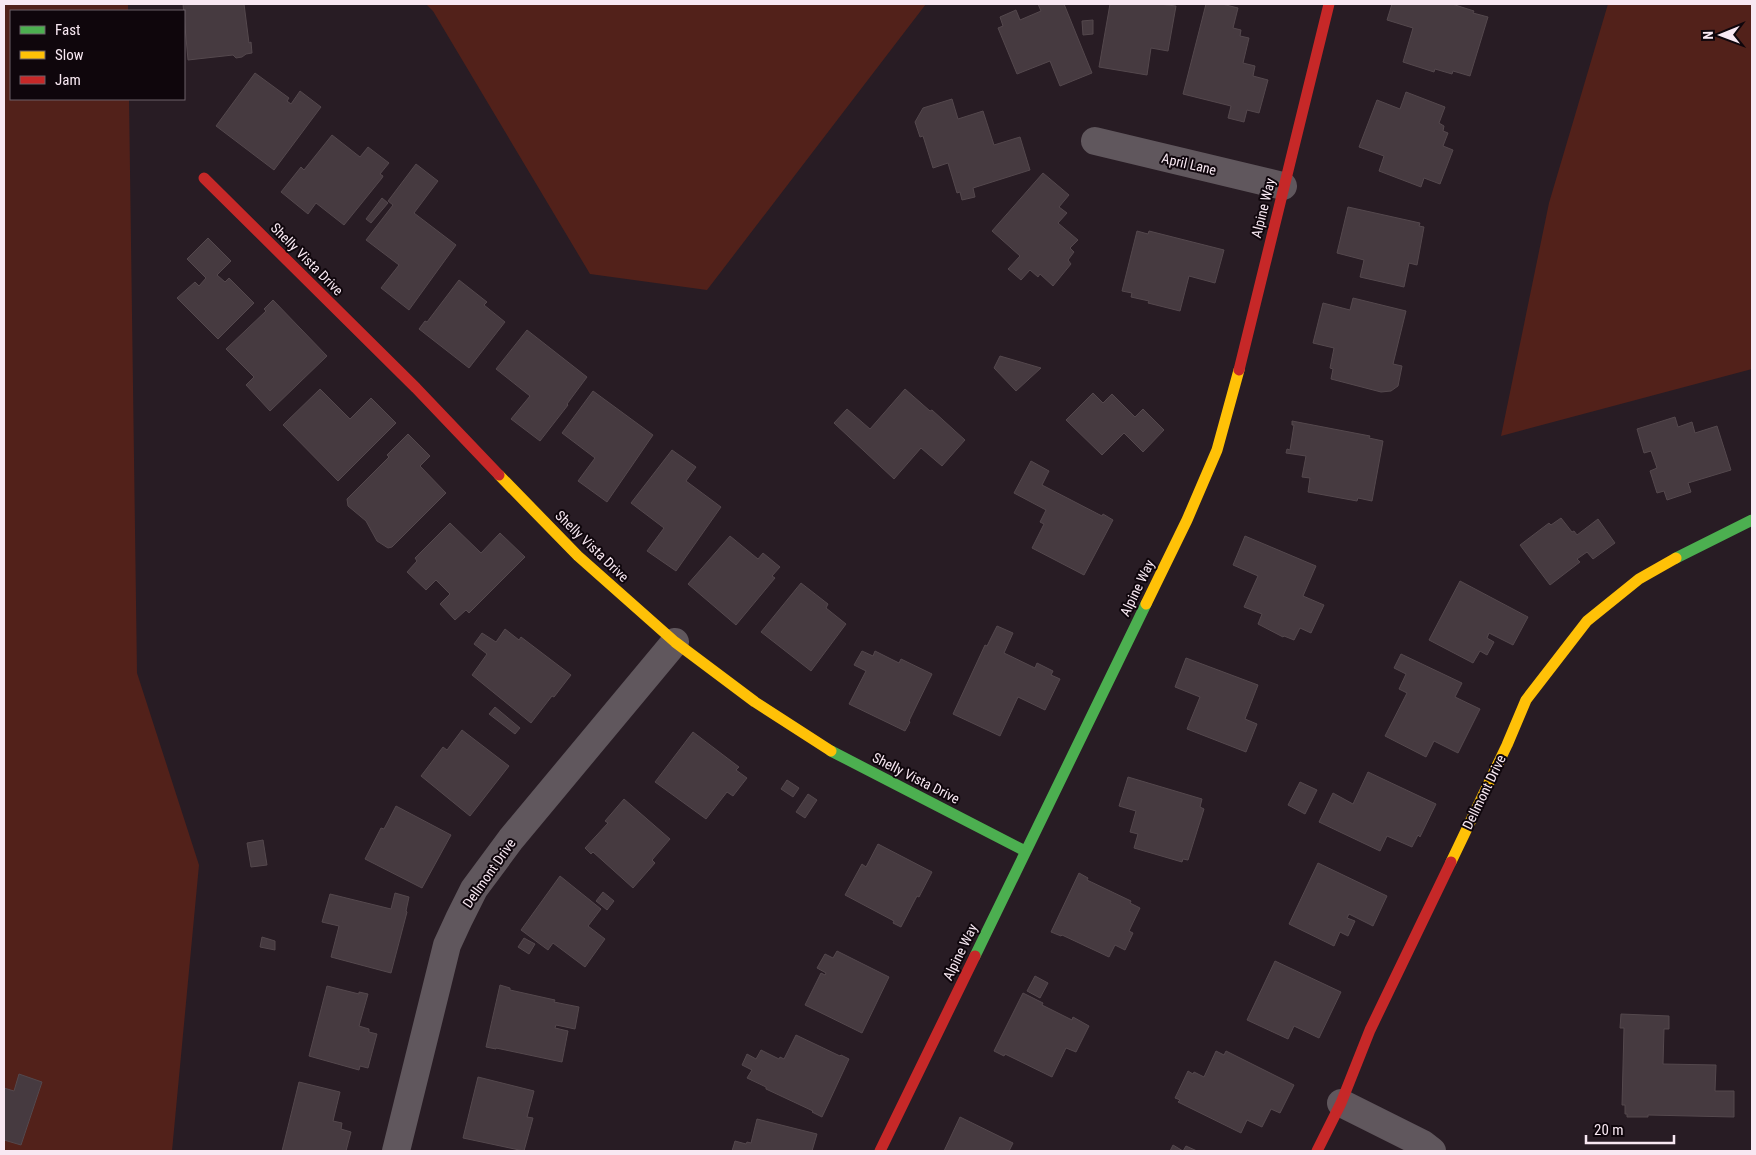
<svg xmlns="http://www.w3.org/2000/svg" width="1756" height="1155" viewBox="0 0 1756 1155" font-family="'Roboto Condensed',sans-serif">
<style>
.green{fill:#52211a}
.building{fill:#463a40;stroke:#54484d}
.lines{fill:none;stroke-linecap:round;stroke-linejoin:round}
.street{stroke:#60575d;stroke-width:28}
.fast{stroke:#4caf50;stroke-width:11}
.slow{stroke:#ffc107;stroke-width:11}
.jam{stroke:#c62828;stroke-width:11}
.labels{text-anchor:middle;stroke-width:4;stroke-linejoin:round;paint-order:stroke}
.street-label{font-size:14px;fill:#f8e8f2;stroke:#0f060c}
</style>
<rect width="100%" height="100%" fill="#281c24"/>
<!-- green -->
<path class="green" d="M4,4H128V11H11V99H129L137,673L199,865L172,1151H4Z
M426,4H926L707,290L590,274L433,11Z
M1608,4H1752V369L1501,436L1549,203Z"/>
<!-- building -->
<path class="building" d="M183,4H244L249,43L251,42L252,53L246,54L242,57L236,58L233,55L188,60Z
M1038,4H1064L1092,73L1060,86L1050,61L1017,74L998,28L1003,26L1000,17L1016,10L1020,20L1041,11Z
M1110,4H1159L1176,6L1168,51L1151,48L1147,75L1099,67Z
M1206,4H1222L1238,8L1233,28L1241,30L1240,36L1249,38L1243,63L1255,66L1253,76L1268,80L1259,113L1247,110L1244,122L1228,118L1231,106L1183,94Z
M1392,4H1452L1474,11L1473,13L1488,17L1470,76L1453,71L1452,74L1435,69L1434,72L1403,62L1413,28L1387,20Z
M1093,20V34L1083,35L1082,21Z
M255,73L289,98L287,101L291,104L300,91L321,107L274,170L216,126Z
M1406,92L1445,107L1439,123L1444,126L1443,131L1448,133L1443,146L1453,150L1440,184L1424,178L1421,187L1379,171L1384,156L1359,147L1377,100L1400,109Z
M952,99L958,119L983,111L994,145L1020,137L1030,170L973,188L975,197L962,200L960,192L957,193L948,163L933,168L923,136L920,137L915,122L923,108Z
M332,135L360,157L368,147L389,163L380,174L383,176L382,178L344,225L316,203L308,214L281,192L301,167L304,170Z
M416,164L438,181L414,213L456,245L409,310L381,288L399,265L366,240L393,205L388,201Z
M1043,173L1069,195L1059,207L1067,213L1058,223L1078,240L1070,248L1074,252L1068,260L1071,264L1053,286L1040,274L1038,277L1030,270L1021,280L1008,269L1020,256L992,231Z
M382,198L388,203L371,223L366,219Z
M1348,207L1420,223L1419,226L1424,227L1417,265L1409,263L1404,287L1360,277L1364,260L1337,253Z
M1137,231L1148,234L1149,231L1224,250L1215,283L1189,276L1180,311L1148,303L1149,301L1131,297L1132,293L1122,291Z
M208,238L231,261L217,275L225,282L229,278L254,303L218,339L177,298L195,282L199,286L206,278L187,259Z
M459,280L487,302L484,305L505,322L469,368L419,329L425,321L427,322Z
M1353,298L1406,311L1393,364L1402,366L1398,386L1391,391L1381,392L1331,379L1333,369L1330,368L1334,348L1313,343L1323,303L1350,310Z
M273,300L327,356L270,411L246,385L254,377L226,349L266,311L264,309Z
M527,330L587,377L567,404L568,405L540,441L511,419L530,396L496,369Z
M1000,356L1041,368L1016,391L994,368Z
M320,389L350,419L371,398L396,423L338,481L283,425Z
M905,389L930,411L932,410L965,440L942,466L921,448L894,479L834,423L847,409L870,429Z
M593,391L653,435L607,502L578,481L595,458L562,433Z
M1093,393L1103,403L1112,394L1135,417L1143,409L1164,430L1143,452L1124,433L1102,455L1066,420Z
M1675,417L1678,427L1692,422L1695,433L1717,426L1731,470L1688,483L1691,492L1667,500L1664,491L1657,493L1650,471L1657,468L1651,451L1644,453L1637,429Z
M1292,421L1370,436L1369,438L1383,441L1372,501L1358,498L1357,501L1308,492L1310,478L1302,477L1306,456L1286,453L1287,449L1290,450L1294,425H1292Z
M408,434L430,456L420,466L446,493L392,547L388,548L377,541L366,521L348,506L347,499L389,457L387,455Z
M672,450L696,467L686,481L721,507L676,571L647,551L664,528L631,503Z
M1031,461L1049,471L1042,485L1102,516L1103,514L1113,520L1084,575L1032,548L1044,524L1040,522L1046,510L1014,493Z
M1561,518L1572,532L1574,531L1577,535L1598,519L1615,543L1593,559L1587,552L1577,559L1580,562L1550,585L1520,545L1549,523L1551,525Z
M450,523L481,553L500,533L525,557L469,613L466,610L455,620L440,604L450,594L436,580L426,590L407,572L417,561L415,558Z
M730,536L758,559L763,553L780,567L772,576L775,578L736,625L688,584Z
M1245,536L1316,566L1303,596L1324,605L1311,633L1300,628L1294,640L1284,636L1283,637L1258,624L1262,614L1244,607L1258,576L1233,565Z
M1460,581L1528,617L1513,645L1489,633L1487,638L1494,642L1487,655L1480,651L1473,663L1429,640Z
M801,583L828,604L826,608L846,624L811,671L761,632Z
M997,626L1013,633L1004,653L1035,668L1037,663L1053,671L1051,675L1060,679L1045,710L1018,697L1000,736L953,714L985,645L987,646Z
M505,629L519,640L521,637L571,675L554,697L552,696L531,723L472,675L487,654L474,644L482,633L496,642Z
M862,651L873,656L875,651L899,663L901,659L932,674L909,721L910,722L905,731L849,704L866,671L854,665Z
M1401,654L1462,683L1455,697L1480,709L1458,753L1434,741L1426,757L1385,736L1407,693L1399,689L1406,674L1394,668Z
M1186,658L1258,685L1245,719L1257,724L1246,752L1187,729L1200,697L1175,687Z
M495,707L520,728L515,734L489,714Z
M462,730L509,766L470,816L421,776L443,747L447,750Z
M693,732L739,767L736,770L747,778L733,796L727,792L706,819L655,782Z
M1368,772L1436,804L1420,837L1418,835L1412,847L1387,836L1380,851L1319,822L1333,793L1353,804Z
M1128,777L1202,799L1200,807L1204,809L1188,860L1183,859L1182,862L1134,848L1138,834L1130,832L1136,811L1119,806Z
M787,780L799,788L793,797L781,789Z
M1300,782L1317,790L1305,814L1288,805Z
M808,794L817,800L805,818L796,812Z
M624,799L670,839L652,860L655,863L633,888L593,852L591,854L585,848L608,823L605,821Z
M396,806L451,835L422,888L365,859L381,828L384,829Z
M263,840L267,865L251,867L247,843Z
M878,844L932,872L919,897L917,896L901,927L893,923L894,921L845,895L862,864L866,867Z
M1318,863L1387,896L1373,926L1349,914L1347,918L1355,921L1348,936L1340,932L1334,946L1289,924Z
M1079,873L1088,878L1087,880L1131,901L1130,903L1140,908L1129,931L1133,933L1125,950L1115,945L1109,957L1062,935L1061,936L1051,932Z
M560,876L601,909L588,926L605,939L585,967L553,943L548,950L521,930Z
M603,892L614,901L607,910L596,901Z
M395,893L409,897L406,911L407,912L391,973L331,957L339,926L322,922L330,894L391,909Z
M262,937L275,941V950L260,947Z
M524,938L535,944L529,954L518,947Z
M837,951L889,977L862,1033L805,1005L821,973L825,975L826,973L817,968L825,954L833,958Z
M1275,961L1341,992L1319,1038L1294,1026L1288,1039L1247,1020Z
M1035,976L1048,983L1040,998L1027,991Z
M500,985L510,988V990L555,1000L554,1002L579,1007L575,1029L556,1025L555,1028L568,1031L562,1062L496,1048V1049L486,1047Z
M327,986L359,994V992L368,994L359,1026L369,1029V1032L377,1034L368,1068L360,1066L359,1070L309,1056Z
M1023,993L1043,1003L1042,1005L1072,1020L1073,1017L1089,1026L1076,1052L1066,1048L1052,1077L1005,1054L1004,1056L994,1051Z
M1621,1014L1669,1016V1029H1664L1663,1064L1716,1065L1715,1091H1734V1117L1648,1115V1117H1627V1114H1625V1105H1622L1624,1028H1620Z
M796,1035L840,1056L841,1055L849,1059L822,1117L812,1112L813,1111L766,1089V1087L747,1078L752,1070L742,1065L747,1054L756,1059L761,1050L779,1059L780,1057L784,1059Z
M1216,1051L1224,1055L1226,1051L1294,1085L1280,1113L1271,1109L1262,1127L1247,1120L1241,1133L1178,1102L1180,1100L1175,1098L1188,1071L1193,1074L1194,1072L1204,1077Z
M19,1074L42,1082L21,1145L4,1140V1088L14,1091Z
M478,1077L534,1091L527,1117L533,1118L524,1151L463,1138Z
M299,1082L340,1092L333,1121L342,1123L341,1129L351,1132L346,1151H282Z
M960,1117L1013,1143L1009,1151H944Z
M757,1119L817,1134L812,1151H732L735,1141L746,1144L747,1142L751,1143Z
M1173,1145L1183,1151L1186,1146L1197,1151H1170Z"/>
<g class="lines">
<!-- street -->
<path class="street" d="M1095,141L1283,186
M1341,1103L1423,1144L1432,1151
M396,1151L447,945L459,919L474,889L511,839L675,642"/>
<!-- fast -->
<path class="fast" d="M1676,558L1752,520
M831,751L1025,851
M975,956L1146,604"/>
<!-- slow -->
<path class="slow" d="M499,475L578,556L675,642L755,702L831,751
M1146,604L1187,520L1217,450L1239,370
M1451,862L1507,745L1526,700L1587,621L1639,579L1676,558"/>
<!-- jam -->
<path class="jam" d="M204,178L416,388L499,475
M1239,370L1329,4
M880,1151L975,956
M1317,1151L1341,1103L1370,1030L1451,862"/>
</g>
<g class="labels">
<!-- street labels -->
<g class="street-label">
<text transform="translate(1189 164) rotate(13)" y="5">April Lane</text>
<text transform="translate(1263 208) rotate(-76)" y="5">Alpine Way</text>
<text transform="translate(307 259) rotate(45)" y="5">Shelly Vista Drive</text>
<text transform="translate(592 546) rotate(44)" y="5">Shelly Vista Drive</text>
<text transform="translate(1137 588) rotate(-64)" y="5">Alpine Way</text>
<text transform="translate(916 778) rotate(27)" y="5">Shelly Vista Drive</text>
<text transform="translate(1484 792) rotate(-64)" y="5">Dellmont Drive</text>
<text transform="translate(489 873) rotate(-55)" y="5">Dellmont Drive</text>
<text transform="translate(960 952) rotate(-64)" y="5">Alpine Way</text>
</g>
</g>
<!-- border -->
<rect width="1756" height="1155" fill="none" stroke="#f8e8f2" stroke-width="10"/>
<!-- legend -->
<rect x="10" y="10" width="175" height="90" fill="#0f060c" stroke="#6c6068"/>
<rect x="20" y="26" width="25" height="8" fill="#4caf50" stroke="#6c6068"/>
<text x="55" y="35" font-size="15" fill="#f8e8f2">Fast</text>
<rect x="20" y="51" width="25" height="8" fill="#ffc107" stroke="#6c6068"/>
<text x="55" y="60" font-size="15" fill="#f8e8f2">Slow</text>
<rect x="20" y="76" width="25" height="8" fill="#c62828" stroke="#6c6068"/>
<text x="55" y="85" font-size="15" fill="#f8e8f2">Jam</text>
<!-- north arrow -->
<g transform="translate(1721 35) rotate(269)" stroke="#0f060c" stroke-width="4" paint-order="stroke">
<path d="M0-4L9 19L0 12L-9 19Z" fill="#f8e8f2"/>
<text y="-8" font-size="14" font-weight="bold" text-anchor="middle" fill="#f8e8f2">N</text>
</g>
<!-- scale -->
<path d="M1586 1135v8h88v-8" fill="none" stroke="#f8e8f2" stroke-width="2.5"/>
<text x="1594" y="1135" font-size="15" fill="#f8e8f2" stroke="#0f060c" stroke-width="4" paint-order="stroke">20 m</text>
</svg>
